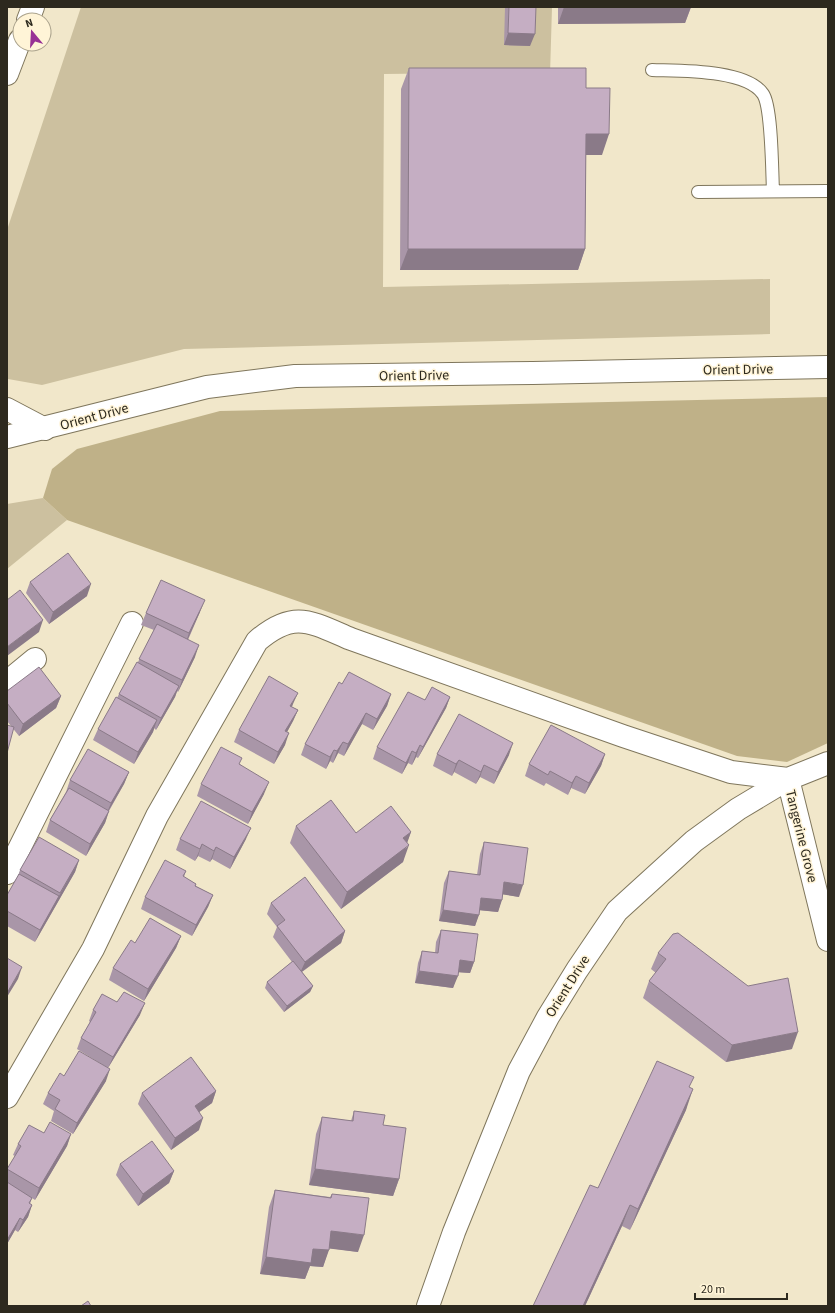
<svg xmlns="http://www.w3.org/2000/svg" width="835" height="1313" viewBox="0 0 835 1313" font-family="'Source Sans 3',sans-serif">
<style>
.green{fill:#ccc09f}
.forest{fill:#bfb188}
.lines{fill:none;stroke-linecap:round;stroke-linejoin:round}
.service-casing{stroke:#7f765c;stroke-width:14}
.minor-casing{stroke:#7f765c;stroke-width:24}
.tertiary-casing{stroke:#7f765c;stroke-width:24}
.secondary-casing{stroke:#7f765c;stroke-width:24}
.service{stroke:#fff;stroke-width:12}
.minor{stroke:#fff;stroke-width:22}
.tertiary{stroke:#fff;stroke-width:22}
.secondary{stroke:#fff;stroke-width:22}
.wall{fill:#a996a8}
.shaded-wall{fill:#8a7a88}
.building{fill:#c5aec3;stroke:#8a7a88}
.labels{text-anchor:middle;stroke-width:3;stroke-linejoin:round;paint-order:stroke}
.street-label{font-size:14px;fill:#2d291e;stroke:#fff4d7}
</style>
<rect width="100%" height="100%" fill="#f1e7ca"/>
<!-- green -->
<path class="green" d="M81,7H552L550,75L471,73L384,74L383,287L770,279V334L184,349L42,385L8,379L7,230Z
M43,498L67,520L7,569V504Z"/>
<!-- forest -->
<path class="forest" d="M828,397V743L787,762L737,756L67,520L43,498L52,469L77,449L220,411Z"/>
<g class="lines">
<defs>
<path id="service" d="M652,70C679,71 746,69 763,94C772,107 772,172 773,191
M698,192L828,191"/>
<path id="minor" d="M7,682L35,659
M7,873L132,623
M7,1097L93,949L157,816L257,641C294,609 311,622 351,639L623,736L731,772L788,779L828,940
M428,1306L454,1232L519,1071L548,1017L577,970L617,911L694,841L738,809L788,779L828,763"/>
<path id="tertiary" d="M7,437L207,387L295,376L533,373L828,367"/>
<path id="secondary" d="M28,20L33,7
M7,74L20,40
M7,409L45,429"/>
</defs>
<!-- service casing -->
<use href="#service" class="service-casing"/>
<!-- minor casing -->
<use href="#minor" class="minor-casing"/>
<!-- tertiary casing -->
<use href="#tertiary" class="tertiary-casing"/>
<!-- secondary casing -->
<use href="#secondary" class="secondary-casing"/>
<!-- service -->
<use href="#service" class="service"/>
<!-- minor -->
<use href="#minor" class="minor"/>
<!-- tertiary -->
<use href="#tertiary" class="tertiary"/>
<!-- secondary -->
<use href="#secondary" class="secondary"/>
</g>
<!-- wall -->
<path class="wall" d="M505,7H536L530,46L504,45Z
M558,7H691L685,23L558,24Z
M409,68L586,88L602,155H586L585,249L578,270H400L401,89Z
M30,582L87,596L49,624L26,593Z
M200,612L188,640L195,657L178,692L177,691L175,697L156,730L154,728L153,732L134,764L93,740L98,729L117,698L119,694L138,662L154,630L141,625L146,613Z
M342,684L391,694L387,706L373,730L362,724L344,756L338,753L333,763L330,761L326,769L301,755L305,744Z
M7,691L61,696L56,708L19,736L7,721Z
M450,697L446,708L418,758L416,757L412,765L408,763L402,774L373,759L377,747L425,700Z
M293,704L292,707L298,710L293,721L287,732L285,745L274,764L234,742L239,730Z
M437,754L509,755L494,784L480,777L476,784L454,772L452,776L433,766Z
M605,754L601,766L585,794L571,788L568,795L546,783L544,786L525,776L529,764Z
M240,764L264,794L248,824L197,796L201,784Z
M129,772L124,784L109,811L105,823L86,856L46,832L50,820L66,792L70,780Z
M296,826L356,833L411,832L407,842L403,862L341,909L290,843Z
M180,839H246L230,869L212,859L210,862L198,856L195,861L176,850Z
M484,842L519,897L503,894L498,912L480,910L475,926L439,921L444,883L449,871L477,875L480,854Z
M79,860L75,872L35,942L7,926V895L18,876L20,870Z
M186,871L184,877L196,884V886L213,895L208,907L192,936L141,909L145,897Z
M271,903L345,931L341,943L302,972L313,986L310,992L284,1012L265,988L267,982L292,962L273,937L277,927L267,914Z
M441,930L474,962L470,973L458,972L453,988L415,983L418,963L422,951L435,953L436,942Z
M181,936L176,948L144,1001L109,980L113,968L135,943Z
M658,953L792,1049L726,1062L643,998L649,981L656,973L651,969Z
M117,1002L140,1015L108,1068L77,1049L81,1038L90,1022L89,1021L93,1010Z
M64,1076L106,1081L73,1134L51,1121L54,1111L43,1104L48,1093Z
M690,1088L686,1110L630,1230L622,1226L585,1306H533L598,1188Z
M216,1091L212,1103L199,1112V1130L171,1150L138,1104L142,1093Z
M354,1111L383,1125L399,1179L393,1196L309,1185L316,1134L322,1117L351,1121Z
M44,1133L71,1134L67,1146L35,1200L32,1198L30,1204L32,1205L28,1217L18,1232L15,1230L7,1244V1170L15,1156L13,1155L18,1144Z
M120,1164L174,1171L169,1183L138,1206L116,1175Z
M275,1190L330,1197L332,1194L358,1252L329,1248L323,1267L310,1266L305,1279L260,1274L269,1207Z"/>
<!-- shaded-wall -->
<path class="shaded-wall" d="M564,7H691L685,23L558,24Z
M508,33L535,34L530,46L504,45Z
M586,134H609L602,155H578Z
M408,249H585L578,270H400Z
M91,584L87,596L49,624L53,612Z
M205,600L200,612L185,645L189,633Z
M43,620L39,632L7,656V647Z
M199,645L195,657L178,692L182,680Z
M179,686L175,697L156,730L161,718Z
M298,693L293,704L286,717L290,706Z
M391,694L387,706L373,730L377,719Z
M61,696L56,708L19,736L23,724Z
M450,697L446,708L418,758L423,747Z
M298,710L293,721L281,743L285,731Z
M366,713L362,724L344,756L348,744Z
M157,720L153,732L134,764L138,752Z
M289,733L285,745L274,764L278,752Z
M343,742L338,753L333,763L337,751Z
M513,743L509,755L494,784L498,772Z
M420,745L416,757L412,765L416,753Z
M334,750L330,761L326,769L330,757Z
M412,751L408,763L402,774L406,763Z
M605,754L601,766L585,794L589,783Z
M459,760L454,772L452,776L456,764Z
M484,765L480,777L476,784L481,772Z
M129,772L124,784L106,815L111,803Z
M576,776L571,788L568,795L572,783Z
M269,782L264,794L248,824L252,812Z
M109,811L105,823L86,856L90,844Z
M251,828L246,839L230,869L234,857Z
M411,832L405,849L409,845L403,862L341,909L347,892L403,838Z
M202,844L198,856L195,861L200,849Z
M216,847L212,859L210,862L214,851Z
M79,860L75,872L35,942L40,930Z
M504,882L523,885L519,897L500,894Z
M213,895L208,907L192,936L196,925Z
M481,898L502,900L498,912L477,910Z
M443,910L479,915L475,926L439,921Z
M345,931L341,943L300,973L305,962Z
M181,936L176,948L144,1001L148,989Z
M460,960L474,962L470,973L455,972Z
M22,967L18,979L7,997V993Z
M419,971L458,976L453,988L415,983Z
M313,986L310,992L284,1012L287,1006Z
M145,1003L140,1015L108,1068L113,1057Z
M798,1032L792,1049L726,1062L732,1045Z
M110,1069L106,1081L73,1134L77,1123Z
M693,1089L686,1110L630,1230L638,1209Z
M216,1091L212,1103L191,1118L195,1106Z
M203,1118L199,1130L171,1150L175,1138Z
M71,1134L67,1146L35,1200L39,1188Z
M315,1169L399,1179L393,1196L309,1185Z
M174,1171L169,1183L138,1206L143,1194Z
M32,1205L28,1217L18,1232L23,1220Z
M630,1205L622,1226L585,1306H583Z
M20,1218L15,1230L7,1244V1240Z
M331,1231L364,1235L358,1252L325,1248Z
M313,1249L329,1250L323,1267L310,1266L305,1279L260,1274L266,1257Z"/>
<!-- building -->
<path class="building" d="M509,7H536L535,34L508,33Z
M409,68H586V88H610L609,134H586L585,249H408Z
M68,553L91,584L53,612L30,582Z
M161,580L205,600L189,633L146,613Z
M20,590L43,620L7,647V600Z
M157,624L199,645L182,680L139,659Z
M137,662L179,686L161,718L119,694Z
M39,667L61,696L23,724L7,703V691Z
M349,672L391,694L377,719L366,713L348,744L343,742L337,751L334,750L330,757L305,744L339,682L342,684Z
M269,676L298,693L290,706L298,710L285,731L289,733L278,752L239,730Z
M432,687L450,697L423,747L420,745L416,753L412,751L406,763L377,747L408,692L425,700Z
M116,697L157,720L138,752L98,729Z
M459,714L513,743L498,772L484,765L481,772L459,760L456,764L437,754Z
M7,725L14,727L7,753Z
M551,725L605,754L589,783L576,776L572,783L550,771L548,775L529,764Z
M221,747L242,758L239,764L269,782L252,812L201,784Z
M88,749L129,772L111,803L70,780Z
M69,788L109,811L90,844L50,820Z
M331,800L356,833L391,806L411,832L403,838L409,845L347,892L296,826Z
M201,801L251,828L234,857L216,847L214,851L202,844L200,849L180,839Z
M39,837L79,860L60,893L20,870Z
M484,842L528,848L523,885L504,882L502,900L481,898L479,915L443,910L449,871L480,875Z
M165,860L186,871L183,876L196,884L195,886L213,895L196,925L145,897Z
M19,874L59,896L40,930L7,911V895Z
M305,877L345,931L305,962L277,926L285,920L271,903Z
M150,918L181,936L148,989L113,968L131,940L135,943Z
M441,930L478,934L474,962L460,960L458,976L419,971L422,951L438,953Z
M678,933L748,986L788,978L798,1032L732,1045L649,981L666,959L658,953L673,934Z
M7,958L22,967L7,993Z
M293,961L313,986L287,1006L267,982Z
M124,992L145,1003L113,1057L81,1038L96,1012L93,1010L102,994L117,1002Z
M79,1051L110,1069L77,1123L55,1109L60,1100L48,1093L60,1073L64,1076Z
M191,1057L216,1091L195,1106L203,1118L175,1138L142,1093Z
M657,1061L694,1077L689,1087L693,1089L638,1209L630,1205L583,1306H533L590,1185L598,1188Z
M354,1111L385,1115L383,1125L406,1128L399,1179L315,1169L322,1117L353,1121Z
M50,1122L71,1134L39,1188L7,1169L21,1146L18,1144L29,1125L44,1133Z
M152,1141L174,1171L143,1194L120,1164Z
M7,1182L32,1198L29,1203L32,1205L23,1220L20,1218L7,1240Z
M275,1190L331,1198L332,1194L369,1198L364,1235L331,1231L329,1250L313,1249L311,1263L266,1257Z
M88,1301L91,1306H81Z"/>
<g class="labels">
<!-- street labels -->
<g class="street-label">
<text transform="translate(738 369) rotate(-1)" y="5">Orient Drive</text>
<text transform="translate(414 375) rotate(-1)" y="5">Orient Drive</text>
<text transform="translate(94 416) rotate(-15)" y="5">Orient Drive</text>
<text transform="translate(802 836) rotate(76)" y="5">Tangerine Grove</text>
<text transform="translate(567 986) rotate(-58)" y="5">Orient Drive</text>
</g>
</g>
<!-- border -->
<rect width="835" height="1313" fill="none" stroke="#2d291e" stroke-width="16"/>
<!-- north arrow -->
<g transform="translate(32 32) rotate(342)"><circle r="19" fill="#fff4d7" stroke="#aba38d"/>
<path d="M0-3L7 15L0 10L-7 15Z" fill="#983195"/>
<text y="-6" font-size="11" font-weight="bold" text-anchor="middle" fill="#2d291e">N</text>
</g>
<!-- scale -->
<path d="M695 1293v6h92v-6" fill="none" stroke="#2d291e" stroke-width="2"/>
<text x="701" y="1293" font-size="12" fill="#2d291e" stroke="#fff4d7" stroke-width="3" paint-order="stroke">20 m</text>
</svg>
